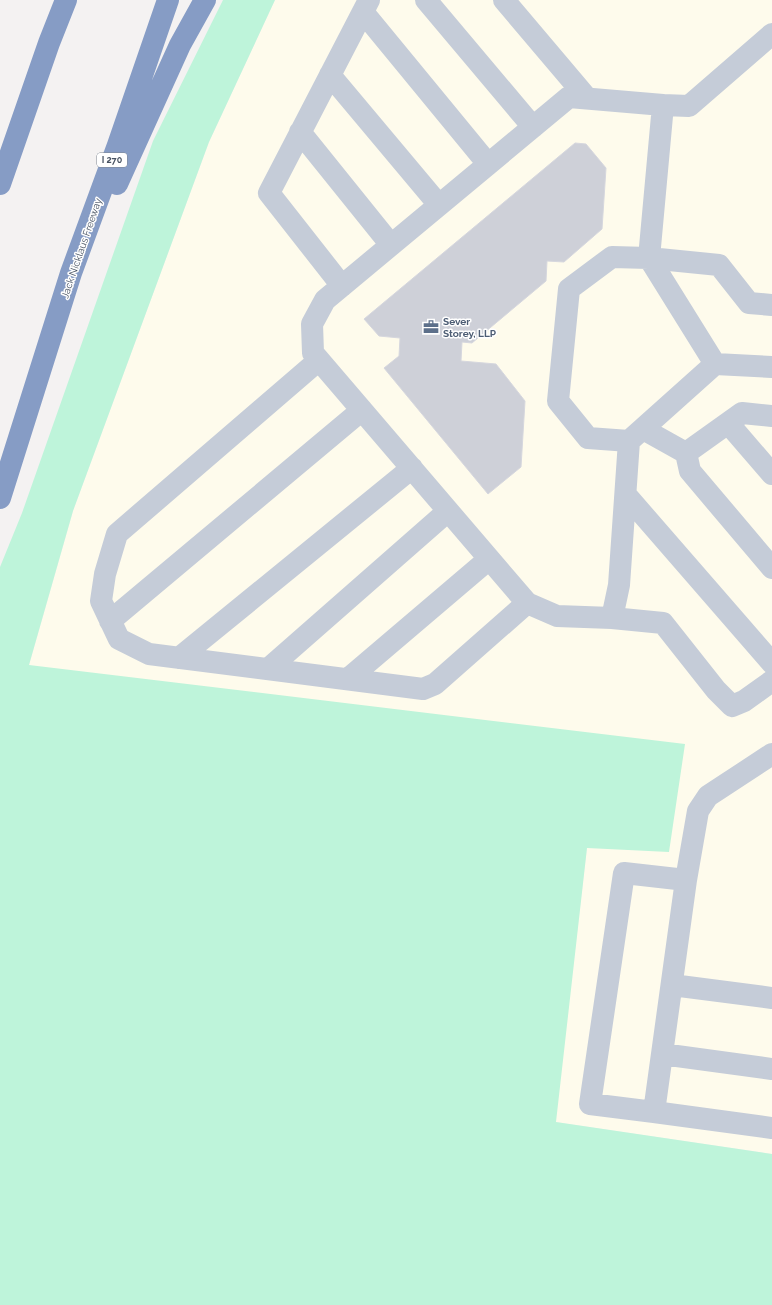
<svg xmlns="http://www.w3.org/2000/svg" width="772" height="1305" viewBox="0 0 772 1305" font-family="Raleway,sans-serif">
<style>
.commercial{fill:#fefbec}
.green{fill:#bef4da}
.building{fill:#ced0d8;stroke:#d6d7de}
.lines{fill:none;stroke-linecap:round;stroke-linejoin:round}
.minor{stroke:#c5ccd8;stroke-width:22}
.highway{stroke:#869cc5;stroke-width:22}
.labels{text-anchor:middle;stroke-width:3;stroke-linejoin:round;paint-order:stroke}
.shield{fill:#fff;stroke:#7e8691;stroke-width:1}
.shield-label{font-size:9px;font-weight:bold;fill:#475262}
.street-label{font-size:10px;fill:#475262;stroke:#fff}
.service-label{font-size:10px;font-weight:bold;fill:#4e5e75;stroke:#fff;text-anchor:start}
</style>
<rect width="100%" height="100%" fill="#f4f2f2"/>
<!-- commercial -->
<path class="commercial" d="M275,0H772V1154L555,1122L587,847L29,665L73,511L209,142Z"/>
<!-- green -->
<path class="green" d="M223,0H275L209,142L73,511L29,665L685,744L669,852L587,848L556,1122L772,1154V1305H0V567L22,513L153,141Z"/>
<!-- building -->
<path class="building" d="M575,143L586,144L606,168L602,229L564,262L547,261L546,281L472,343L462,342L461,361L496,364L525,401L521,467L488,494L384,368L399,356L400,338L379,336L364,319Z"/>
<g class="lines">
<!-- minor -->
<path class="minor" d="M426,0L533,127
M504,0L587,98
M363,12L488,164
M330,75L439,205
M663,105L649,258L715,364L629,441L619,585L612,618L557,616L527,603L313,353L312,324L325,300L569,97L663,105L689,106L772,34
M300,132L391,245
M342,286L269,193L369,0
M319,360L117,534L105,574L101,601L119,639L149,654L423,689L435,684L527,603
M715,364L772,367
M728,423L772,474
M643,429L686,453L742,413L772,416
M629,441L588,438L558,401L569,289L612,257L649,258L719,265L749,303L772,305
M686,453L690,471L772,568
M626,495L772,663
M612,618L663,623L716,690L732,706L744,701L772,681
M110,621L362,410
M179,658L412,468
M268,669L448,511
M348,679L489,559
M686,880L624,873L590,1104L654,1112L686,880L698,811L708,796L772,754
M672,985L772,998
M662,1054L772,1069
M654,1112L772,1128"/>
<!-- highway -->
<path class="highway" d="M0,184L49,43L66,0
M117,184L180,45L205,0
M0,498L71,273L118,145L168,0"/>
</g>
<!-- icons -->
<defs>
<symbol id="office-bare" viewBox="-9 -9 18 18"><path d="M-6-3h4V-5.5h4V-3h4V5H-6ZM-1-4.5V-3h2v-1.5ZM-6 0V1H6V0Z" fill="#5c6f8a" stroke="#fff" stroke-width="2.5" paint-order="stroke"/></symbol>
</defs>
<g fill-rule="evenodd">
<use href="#office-bare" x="420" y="316" width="22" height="22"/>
</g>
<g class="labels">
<!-- shield labels -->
<rect class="shield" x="97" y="153" width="30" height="14" rx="3"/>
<g class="shield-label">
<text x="112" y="163">I 270</text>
</g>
<!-- street labels -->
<g class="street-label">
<text transform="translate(81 248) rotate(-71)" y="4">Jack Nicklaus Freeway</text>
</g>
<!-- service labels -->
<g class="service-label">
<text x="443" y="325">Sever<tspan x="443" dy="12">Storey, LLP</tspan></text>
</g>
</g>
</svg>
